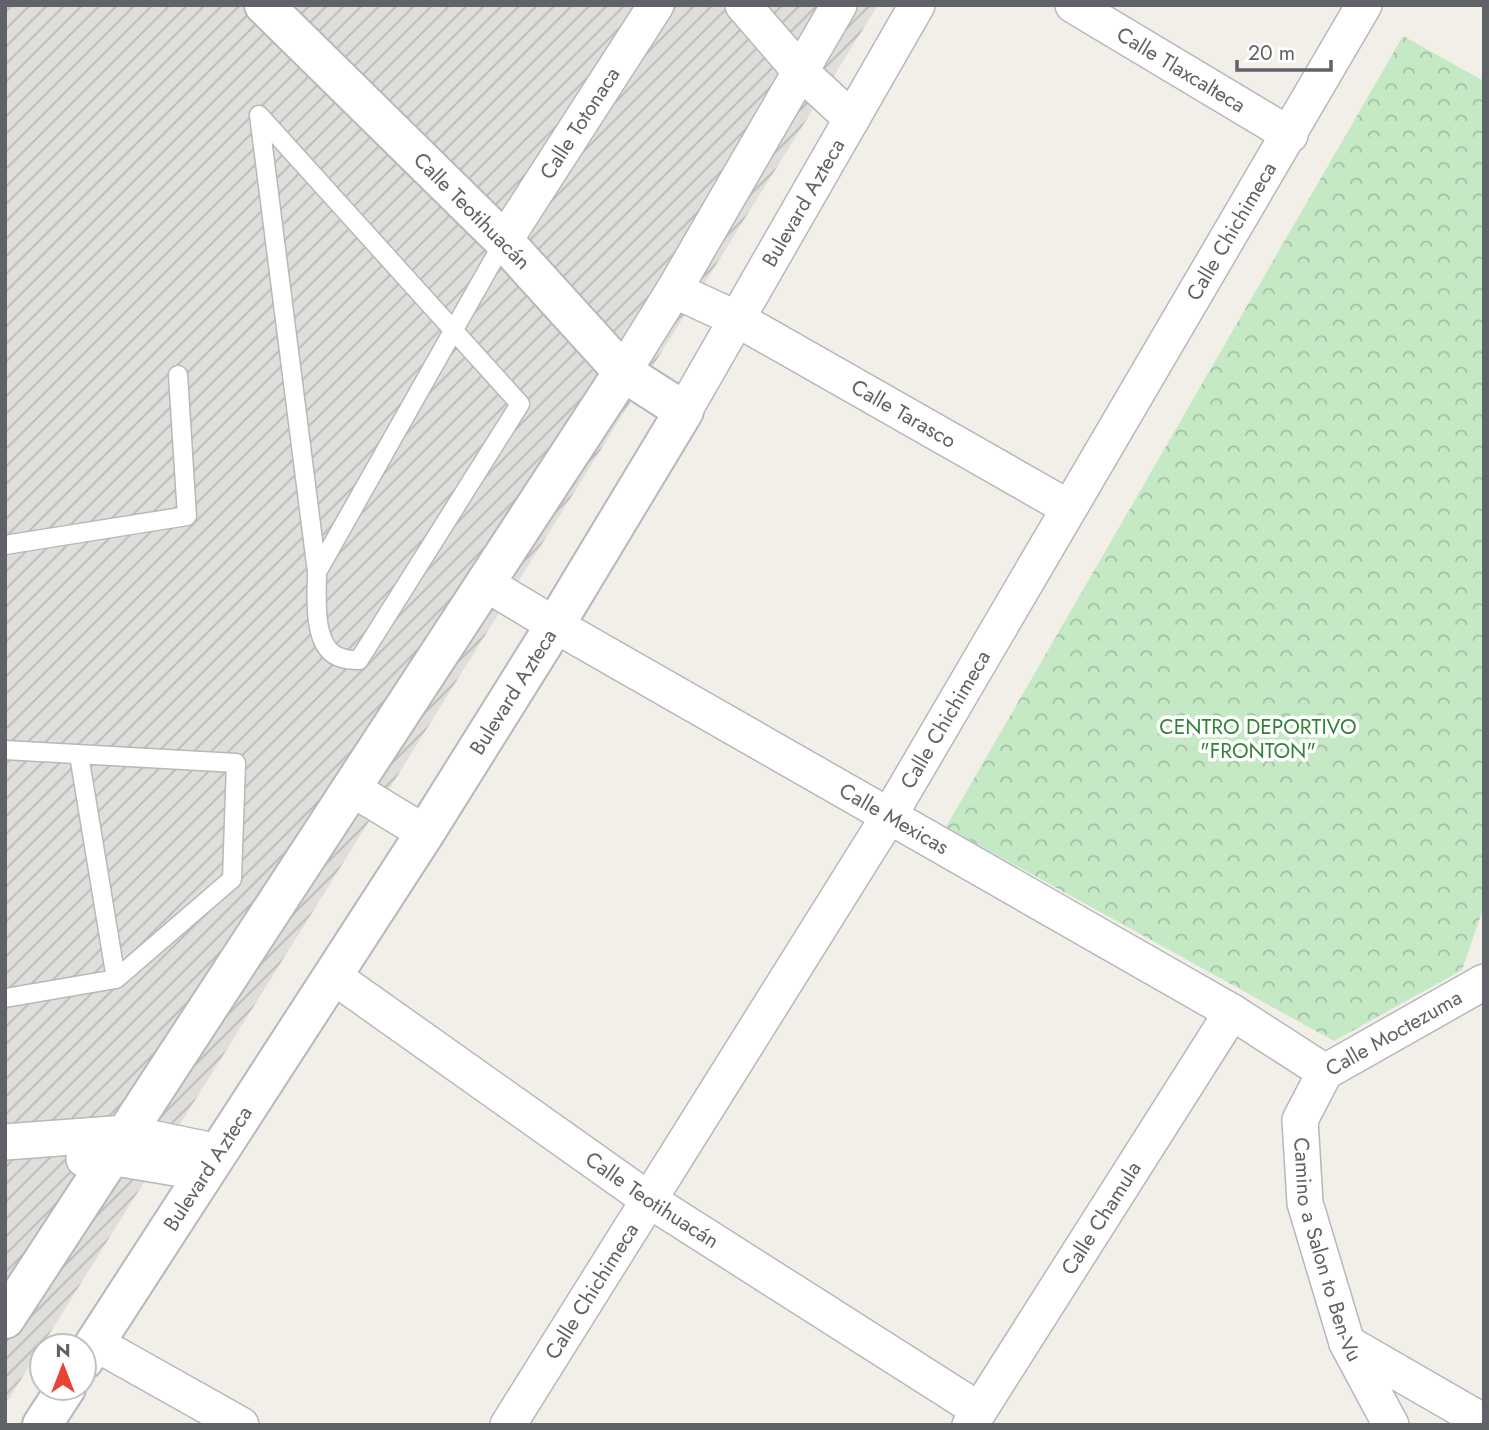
<svg xmlns="http://www.w3.org/2000/svg" width="1489" height="1430" viewBox="0 0 1489 1430" font-family="Jost,sans-serif">
<style>
.industrial{fill:url(#industrial-furrows)}
.park{fill:url(#park-crowns)}
.lines{fill:none;stroke-linecap:round;stroke-linejoin:round}
.service-casing{stroke:#b5b8bc;stroke-width:21}
.minor-casing{stroke:#b5b8bc;stroke-width:38}
.tertiary-casing{stroke:#b5b8bc;stroke-width:42}
.service{stroke:#fff;stroke-width:18}
.minor{stroke:#fff;stroke-width:35}
.tertiary{stroke:#fff;stroke-width:38}
.labels{text-anchor:middle;stroke-width:7;stroke-linejoin:round;paint-order:stroke}
.street-label{font-size:21px;fill:#5f6368;stroke:#fff}
.park-label{font-size:21px;fill:#348238;stroke:#fff}
</style>
<defs>
<pattern id="industrial-furrows" width="10" height="10" patternUnits="userSpaceOnUse" patternTransform="scale(1.75)"><rect width="10" height="10" fill="#e0deda"/><path d="M-1 1l2-2M0 10L10 0M9 11l2-2" fill="none" stroke="#b9b8b5"/></pattern>
<pattern id="park-crowns" width="20" height="18" patternUnits="userSpaceOnUse" patternTransform="scale(1.75)"><rect width="20" height="18" fill="#c5e8c5"/><path d="M2 6a3 3 0 1 1 6 0M12 15a3 3 0 1 1 6 0" fill="none" stroke="#a3c0a4"/></pattern>
</defs>
<rect width="100%" height="100%" fill="#f1efe8"/>
<!-- industrial -->
<path class="industrial" d="M5,5H878L5,1405Z"/>
<!-- park -->
<path class="park" d="M1403,36L1484,81V906L1462,970L1334,1041L946,827Z"/>
<g class="lines">
<defs>
<path id="service" d="M259,115L520,404L359,660C354,660 347,660 342,658C311,650 317,596 317,572Z
M5,545L187,516L178,375
M317,572L504,241
M5,750L236,763L232,879L116,979L5,998
M79,755L116,979"/>
<g id="minor">
<path d="M743,5L801,72L852,119"/>
<path id="s1" d="M1073,5L1290,135"/>
<path id="s2" d="M504,241L656,5"/>
<path id="s3" d="M674,290L737,319L1069,508"/>
<path d="M623,372L674,290L839,5"/>
<path id="s4" d="M684,411L917,5"/>
<path id="s5" d="M485,583L555,625L1232,1012L1325,1072"/>
<path d="M351,788L425,833"/>
<path id="s6" d="M333,976L649,1200L979,1410"/>
<path id="s7" d="M1325,1072L1300,1120L1305,1203L1347,1343L1391,1425"/>
<path id="s8" d="M1325,1072L1484,982"/>
<path d="M5,1142L126,1133L219,1152"/>
<path d="M84,1159L110,1157L205,1173"/>
<path d="M95,1343L241,1425"/>
<path d="M1347,1343L1484,1422"/>
<path id="s9" d="M508,1425L889,816L1364,5"/>
<path id="s10" d="M970,1425L1232,1012"/>
</g>
<g id="tertiary">
<path d="M5,1319L623,372"/>
<path id="s11" d="M84,1360L425,833L555,625L684,411L623,372L504,241L264,5"/>
<path d="M42,1425L66,1388"/>
</g>
</defs>
<!-- service casing -->
<use href="#service" class="service-casing"/>
<!-- minor casing -->
<use href="#minor" class="minor-casing"/>
<!-- tertiary casing -->
<use href="#tertiary" class="tertiary-casing"/>
<!-- service -->
<use href="#service" class="service"/>
<!-- minor -->
<use href="#minor" class="minor"/>
<!-- tertiary -->
<use href="#tertiary" class="tertiary"/>
</g>
<g class="labels">
<!-- street labels -->
<g class="street-label">
<text dy="7" stroke="none"><textPath href="#s1" startOffset="126">Calle Tlaxcalteca</textPath></text>
<text dy="7" stroke="none"><textPath href="#s2" startOffset="140">Calle Totonaca</textPath></text>
<text dy="7" stroke="none"><textPath href="#s4" startOffset="240">Bulevard Azteca</textPath></text>
<text transform="translate(472 211) rotate(45)" y="7">Calle Teotihuacán</text>
<text dy="7" stroke="none"><textPath href="#s9" startOffset="1396">Calle Chichimeca</textPath></text>
<text dy="7" stroke="none"><textPath href="#s3" startOffset="261">Calle Tarasco</textPath></text>
<text dy="7" stroke="none"><textPath href="#s11" startOffset="794">Bulevard Azteca</textPath></text>
<text dy="7" stroke="none"><textPath href="#s9" startOffset="830">Calle Chichimeca</textPath></text>
<text dy="7" stroke="none"><textPath href="#s5" startOffset="472">Calle Mexicas</textPath></text>
<text dy="7" stroke="none"><textPath href="#s8" startOffset="79">Calle Moctezuma</textPath></text>
<text dy="7" stroke="none"><textPath href="#s11" startOffset="228">Bulevard Azteca</textPath></text>
<text dy="7" stroke="none"><textPath href="#s6" startOffset="390">Calle Teotihuacán</textPath></text>
<text dy="7" stroke="none"><textPath href="#s10" startOffset="245">Calle Chamula</textPath></text>
<text dy="7" stroke="none"><textPath href="#s7" startOffset="187">Camino a Salon to Ben-Vu</textPath></text>
<text dy="7" stroke="none"><textPath href="#s9" startOffset="158">Calle Chichimeca</textPath></text>
</g>
<!-- park labels -->
<g class="park-label">
<text x="1258" y="734">CENTRO DEPORTIVO<tspan x="1258" dy="24">"FRONTON"</tspan></text>
</g>
</g>
<!-- border -->
<rect width="1489" height="1430" fill="none" stroke="#5f6368" stroke-width="14"/>
<!-- north arrow -->
<g transform="translate(63 1367)"><circle r="33" fill="#ffffff" stroke="#bfc1c3" stroke-width="2"/>
<path d="M0-5L12 26L0 18L-12 26Z" fill="#ea4335"/>
<text y="-10" font-size="19" font-weight="bold" text-anchor="middle" fill="#5f6368">N</text>
</g>
<!-- scale -->
<path d="M1237 60v10h94v-10" fill="none" stroke="#5f6368" stroke-width="3.5"/>
<text x="1248" y="60" font-size="21" fill="#5f6368" stroke="#ffffff" stroke-width="5" paint-order="stroke">20 m</text>
</svg>
